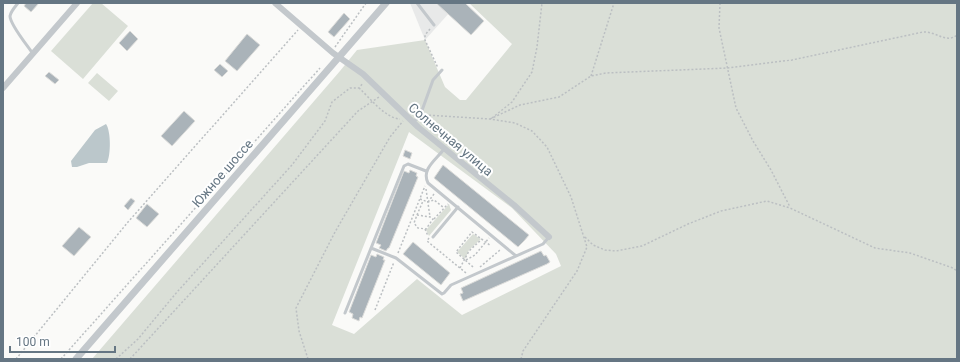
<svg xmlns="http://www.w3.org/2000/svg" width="960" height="362" viewBox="0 0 960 362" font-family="Roboto,sans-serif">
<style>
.built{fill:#e8e9e9}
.green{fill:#dadfd7;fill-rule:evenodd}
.water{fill:#bbc7cb}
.building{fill:#aab3b9;stroke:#dcdcda}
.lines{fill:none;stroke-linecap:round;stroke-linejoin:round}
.path{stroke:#bbbfc2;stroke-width:1.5;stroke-dasharray:2 2;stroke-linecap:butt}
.service{stroke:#c3c8cc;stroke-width:3}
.minor{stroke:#c3c8cc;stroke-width:6}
.tertiary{stroke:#c3c8cc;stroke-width:7}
.labels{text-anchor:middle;stroke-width:4;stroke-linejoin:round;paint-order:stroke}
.street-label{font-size:13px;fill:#657683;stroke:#fff}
</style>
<rect width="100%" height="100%" fill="#fafaf8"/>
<!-- built -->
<path class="built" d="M410,3H458L425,40Z"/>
<!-- green -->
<path class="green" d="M93,3H101L128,26L83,79L51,51Z
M469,3H957V359H92L340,71L357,50L425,40L445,87L460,100H466L512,44ZM409,132L512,208L556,254L561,266L462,315L417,279L354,334L332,325Z
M97,73L118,91L109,101L88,83Z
M449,204L451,210L429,236L426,230Z
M473,234L481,239L469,250L465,259L457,252Z"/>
<!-- water -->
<path class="water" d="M106,124C111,131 111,155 107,163H89L77,167H72L71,161L95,130Z"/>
<!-- building -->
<path class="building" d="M26,3H39L31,12L24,6Z
M436,3H465L484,21L471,35Z
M344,13L350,19L334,37L328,32Z
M130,31L138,39L127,51L119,43Z
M247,34L260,45L237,71L225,61Z
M220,64L228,71L222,77L214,70Z
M49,72L59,80L55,84L45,76Z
M184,111L195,121L172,146L161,136Z
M405,150L412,153L410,159L403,156Z
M443,165L529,235L524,241L518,247L434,178Z
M410,170L417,173L416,176L418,177L389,248H388L386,251L379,248L381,245L376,243L404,171L409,173Z
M131,198L135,201L128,210L124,206Z
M147,204L159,214L147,227L136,218Z
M79,227L91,237L74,256L62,246Z
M413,242L450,273L441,285L403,254Z
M541,251L544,256L546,255L550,262L547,264L463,301L460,294L463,293L461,288Z
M377,254L384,257L383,260H385L362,318L360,317L359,321L352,318L353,314L349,312L371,255L376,257Z"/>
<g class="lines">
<!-- path -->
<path class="path" d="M720,3L719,28L736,108L753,141L771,170L790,207
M430,29L425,35V40L438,68
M335,47L366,3
M591,76L614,3
M359,88C370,98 385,118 400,119
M425,115L490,119L515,123L532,131L547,147L571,197L587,247L577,271L523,351L521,359
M492,118L512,102L532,72L537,47L542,3
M490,119L520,105L559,97L591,76L606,73L727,68L792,60L923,32C936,31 946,44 957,35
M426,189L430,217
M420,199L428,202L434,200L444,208
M428,202L434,194
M417,215L430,217L433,219L426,229L418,228L414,223Z
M417,215L423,201
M434,219L448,204
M425,229L428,236
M585,237L593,245L605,250L616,251L642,246L688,224L721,211L767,201L790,208L875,248L910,253L953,268L957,271
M429,238L427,241L466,273
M398,253L425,186
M466,260L475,255L489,238
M473,267L456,252L472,232L491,246
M480,267L500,250
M460,268L469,251L482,239
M375,310L394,262
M16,359L128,222L298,30
M61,359L320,68
M116,359L138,339L177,292L292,165L325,121L332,102L350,88H359L363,83
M130,359L358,111L379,97
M308,359L299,331L296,308L335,232L390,137L403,121"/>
<!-- service -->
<path class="service" d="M18,3C15,7 11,11 10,16C10,25 28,46 33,54
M417,3L434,25
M413,122L420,116L433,80L442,70
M444,149C436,160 421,169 428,183L516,256
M433,237L458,207
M371,248L396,258L442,294L444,293L451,285L543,244L549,237
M345,313L404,166L408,164L426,171"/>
<!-- minor -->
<path class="minor" d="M275,3L333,53L363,74L418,127L514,205L549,237
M3,88L77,3"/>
<!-- tertiary -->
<path class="tertiary" d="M76,359L386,3"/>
</g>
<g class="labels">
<!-- street labels -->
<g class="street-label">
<text transform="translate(451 139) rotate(40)" y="5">Солнечная улица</text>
<text transform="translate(222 173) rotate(-49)" y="5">Южное шоссе</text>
</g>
</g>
<!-- border -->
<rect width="960" height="362" fill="none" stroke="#657683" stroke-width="8"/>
<!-- scale -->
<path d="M10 346v6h105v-6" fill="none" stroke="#657683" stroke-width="2"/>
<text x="16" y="346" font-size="12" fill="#657683" stroke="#ffffff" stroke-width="3" paint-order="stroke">100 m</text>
</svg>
